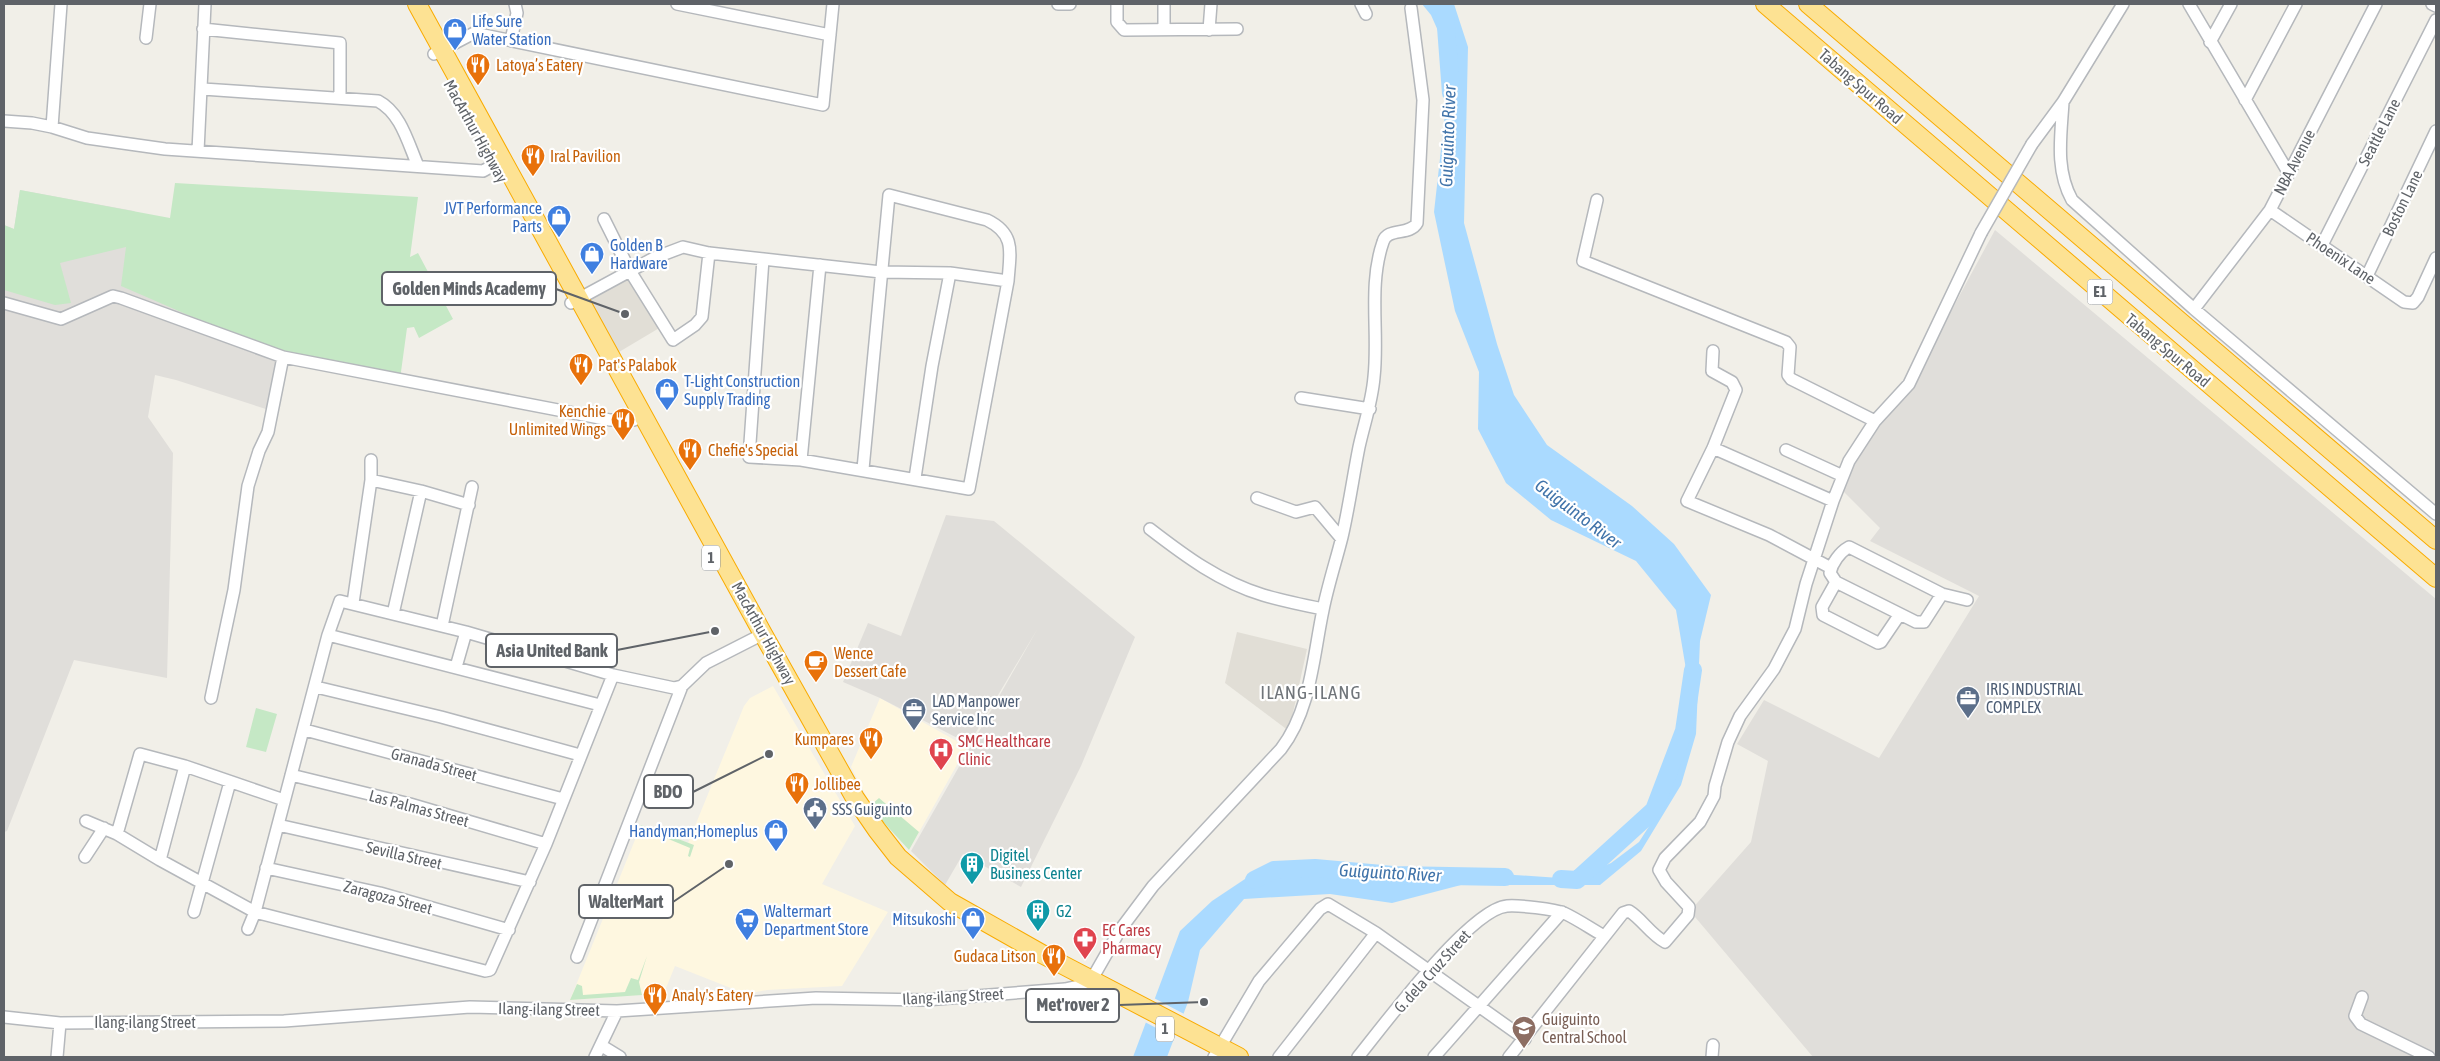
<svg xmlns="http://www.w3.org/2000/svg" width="2440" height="1061" viewBox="0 0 2440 1061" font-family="'Asap Condensed',sans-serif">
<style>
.commercial{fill:#fef7e0}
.industrial{fill:#e0deda}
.education{fill:#e1ded6}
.green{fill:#c5e8c5}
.water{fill:#aadaff}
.pier{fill:#f1efe8}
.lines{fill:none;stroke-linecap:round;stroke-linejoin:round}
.river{stroke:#aadaff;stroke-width:18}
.minor-casing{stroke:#b5b8bc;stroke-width:14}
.highway-casing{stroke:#f9ab00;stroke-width:20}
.minor{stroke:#fff;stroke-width:11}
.highway{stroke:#fde293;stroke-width:18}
.minor-bridge-casing{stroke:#b5b8bc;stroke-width:14;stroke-linecap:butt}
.minor-bridge{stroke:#fff;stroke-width:11}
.labels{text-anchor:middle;stroke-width:4.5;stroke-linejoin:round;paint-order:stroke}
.shield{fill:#fff;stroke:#8f9295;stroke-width:1}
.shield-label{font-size:15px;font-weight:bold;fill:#5f6368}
.shop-label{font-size:16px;fill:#366cbe;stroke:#fff;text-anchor:start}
.food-label{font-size:16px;fill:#c56008;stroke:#fff;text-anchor:start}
.street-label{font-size:16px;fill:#5f6368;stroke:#fff}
.service-label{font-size:16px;fill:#4e5e75;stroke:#fff;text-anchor:start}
.health-label{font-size:16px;fill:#be3a42;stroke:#fff;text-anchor:start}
.culture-label{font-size:16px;fill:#0d838f;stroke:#fff;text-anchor:start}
.education-label{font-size:16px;fill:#785e54;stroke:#fff;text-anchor:start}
.water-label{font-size:18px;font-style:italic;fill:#4174aa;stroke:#fff}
.quarter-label{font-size:19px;letter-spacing:1px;fill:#70757a;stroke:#fff}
.leader{fill:none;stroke:#5f6368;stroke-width:2}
.callout-dot{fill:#5f6368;stroke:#fff;stroke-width:2}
.callout{fill:#fff;stroke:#5f6368;stroke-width:2}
.callout-label{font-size:18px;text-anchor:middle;font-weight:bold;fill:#5f6368}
</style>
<rect width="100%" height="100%" fill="#f1efe8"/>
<!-- commercial -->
<path class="commercial" d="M773,686L855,826L822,884L888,912L842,986L767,990L746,994L675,966L664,993L570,1000L641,825L688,843L744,706L750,698Z
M880,698L967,747L909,850L875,813L851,767Z"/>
<!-- industrial -->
<path class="industrial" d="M20,190L134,211L280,355L269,410L176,380L155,375L148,417L173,453L167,678L74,660L7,831L4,832V225L14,229Z
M1995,230L2436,599V1057H1813L1690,911L1751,842L1768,761L1737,744L1764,700L1879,758L1979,596L1870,541L1880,528L1842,490L1873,427L1910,387Z
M946,515L994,521L1135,637L1081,766L1021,887L963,854L945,885L911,851L1038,628L969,744L880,698L843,682L868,623L901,636Z"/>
<!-- education -->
<path class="education" d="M631,276L661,327L619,352L589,300Z
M1237,632L1307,649L1289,731L1225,683Z"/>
<!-- green -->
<path class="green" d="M175,183L418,197L410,257L418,253L453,319L419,338L414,327L407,328L400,379L280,355L121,286L126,247L60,263L71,303L55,305L4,290V225L14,229L20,190L170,218Z
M256,708L277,714L266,752L246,747Z
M879,798L919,832L909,850L875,813L871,805Z
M641,825L694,845L690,857L688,856L690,848L647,830L644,838L637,835Z
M647,956L639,982L642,995L570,1000L577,984L582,986L583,995L625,992L631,978L638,980Z"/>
<!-- water -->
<path class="water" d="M1422,4H1454L1468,47L1464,223L1497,344L1514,395L1547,445L1632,506L1674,544L1711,595L1700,641L1696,734L1681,785L1641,851L1600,885H1461L1392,903L1330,894L1244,899L1200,950L1188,1002L1167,1057H1133L1180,931L1212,901L1260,869L1372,875L1426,883L1500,874L1574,879L1611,863L1639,842L1664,803L1690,693L1676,610L1636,561L1551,520L1506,483L1478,429L1479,372L1455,311L1434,212L1451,60L1431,15Z"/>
<!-- pier -->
<path class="pier" d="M1152,997L1186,1015L1177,1039L1143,1021Z"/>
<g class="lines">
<!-- river -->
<path class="river" d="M1440,4L1445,14L1451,93
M1561,879L1577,880L1654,810L1684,731L1693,670
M1254,880L1274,870L1315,868L1393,875L1505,877"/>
<defs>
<path id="minor" d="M677,4L830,35
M1058,4H1070
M1117,4V22L1124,30L1237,29
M1361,4L1366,14
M2189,4L2288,172
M2432,4L2436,6
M203,29L340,43V98
M1164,29V4
M1209,30L1211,4
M146,38L150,4
M511,40L517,13L515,4
M2210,42L2231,4
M434,54L474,33L823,105L833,4
M203,89L378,101C401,113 408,143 418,166
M2245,100L2296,4
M2063,102C2061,136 2055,169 2072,200L2194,309L2436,514
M4,121L32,123L52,127L87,138L165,149L483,171L503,160
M52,127L61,4
M2032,144L2063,102L2123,4
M198,151L205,4
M1597,200L1583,261L1786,342L1790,347L1788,375L1791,379L1875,421
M2270,210L2404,302L2413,303L2418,297L2436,258
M604,219L630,271L673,340L695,325L702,317L709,253
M2322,245L2436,20
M763,259L749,457L801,460L969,489L1008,281C1010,253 1016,234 987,220L889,195L863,469
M2367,276L2436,131
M4,303L61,319L113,296L121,298L283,357L610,420H634L644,414
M571,303L654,258L683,247L709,253L881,272L950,273L1008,281
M2194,309L2270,210L2376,4
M1713,351L1712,371L1732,382L1736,390L1713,448L1687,501L1769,535L1831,568
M1301,398L1370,409
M1713,448L1833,501
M1786,450L1843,476
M801,460L820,265
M915,478L932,366L950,273
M371,480L421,491L469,505
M1257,498L1296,512L1315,507L1341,538
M1150,529C1185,556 1220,582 1263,595C1283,601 1303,605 1323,609
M1836,582L1822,607L1823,615L1878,643L1881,642L1900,614
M1942,594L1924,622H1916L1836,582L1830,573C1832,563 1840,552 1849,547L1942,594L1967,600
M353,603L371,480V460
M393,614L421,491
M442,626L472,487
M328,635L600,705
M456,667L466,632
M316,687L441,717L580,755
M211,698L234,590L248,486L259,451L268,432L283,357
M305,730L563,799
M291,775L410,804L546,844
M86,821L117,834L160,860L255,912L485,971L490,970L546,844L613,675
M278,825L530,882
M117,834L140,754L185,766L284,800
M85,857L104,828
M160,860L185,766
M266,868L380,893L509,930
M194,912L230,782
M248,929L255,912L328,635L340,601L466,632L613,675L674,688L682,686
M577,957L682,686L706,663L763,634
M2362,997L2355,1016L2361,1024L2429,1057
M4,1017L60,1023L284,1021L470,1007L617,1011L816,998L925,1000L1065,989L1083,985L1092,979L1120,930L1153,886L1281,749C1311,710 1313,657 1323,610C1328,585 1336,561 1342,537C1349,507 1353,477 1359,447C1364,424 1372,402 1374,377C1379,333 1368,285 1383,242C1387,227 1410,236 1417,223L1423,100L1411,8
M602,1046L620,1057
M57,1057L60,1023
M595,1057L617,1011
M1214,1057L1259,981L1320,909L1328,904L1376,933L1525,1039
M1279,1057L1376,933
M1358,1057C1383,1026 1470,909 1507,906C1518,905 1554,909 1564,913C1577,919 1590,928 1604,936
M1434,1057L1562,912
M1509,1057L1623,913L1629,911C1642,919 1651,935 1665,942L1688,915L1689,907L1666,882L1659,870L1665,858L1700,822L1714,796L1715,786L1728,742L1740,716L1774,669L1795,629L1806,584L1833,501L1849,461L1875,421L1909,384L1981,233
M1712,1057L1713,1045"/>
<path id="highway" d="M417,4L763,634L855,798L877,830L898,857L950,902L1042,954L1239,1057
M1765,4L2436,578
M1808,4L2436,540"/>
</defs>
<!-- minor casing -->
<use href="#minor" class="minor-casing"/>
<!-- highway casing -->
<use href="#highway" class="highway-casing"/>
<!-- minor -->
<use href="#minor" class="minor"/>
<!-- highway -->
<use href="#highway" class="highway"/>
<defs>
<path id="minor-bridge" d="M1981,233L2032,144"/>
</defs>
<!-- minor-bridge casing -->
<use href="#minor-bridge" class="minor-bridge-casing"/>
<!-- minor-bridge -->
<use href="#minor-bridge" class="minor-bridge"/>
</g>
<!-- icons -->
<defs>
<symbol id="shop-pin" viewBox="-11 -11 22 30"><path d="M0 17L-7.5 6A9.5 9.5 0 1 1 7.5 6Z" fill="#3f7fe0" stroke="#fff"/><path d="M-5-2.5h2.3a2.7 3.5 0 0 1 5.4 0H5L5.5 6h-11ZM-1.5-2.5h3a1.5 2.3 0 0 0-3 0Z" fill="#fff"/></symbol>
<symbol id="restaurant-pin" viewBox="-11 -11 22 30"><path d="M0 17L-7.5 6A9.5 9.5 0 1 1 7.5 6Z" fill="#e8710a" stroke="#fff"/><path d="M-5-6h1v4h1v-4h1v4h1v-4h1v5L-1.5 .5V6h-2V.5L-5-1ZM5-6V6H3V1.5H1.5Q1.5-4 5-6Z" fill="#fff"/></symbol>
<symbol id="cafe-pin" viewBox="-11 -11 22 30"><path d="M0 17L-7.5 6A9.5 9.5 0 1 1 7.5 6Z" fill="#e8710a" stroke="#fff"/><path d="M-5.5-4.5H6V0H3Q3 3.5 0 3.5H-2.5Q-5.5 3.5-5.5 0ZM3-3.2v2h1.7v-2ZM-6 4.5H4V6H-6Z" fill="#fff"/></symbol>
<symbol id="office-pin" viewBox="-11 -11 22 30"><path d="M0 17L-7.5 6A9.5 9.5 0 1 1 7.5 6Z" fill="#5c6f8a" stroke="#fff"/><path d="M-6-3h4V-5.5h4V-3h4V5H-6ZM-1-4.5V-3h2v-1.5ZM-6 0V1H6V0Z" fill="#fff"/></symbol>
<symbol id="hospital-pin" viewBox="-11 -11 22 30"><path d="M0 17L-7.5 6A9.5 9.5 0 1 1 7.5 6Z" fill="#e0444e" stroke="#fff"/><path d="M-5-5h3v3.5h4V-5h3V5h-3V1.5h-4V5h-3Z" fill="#fff"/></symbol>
<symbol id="civic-pin" viewBox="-11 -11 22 30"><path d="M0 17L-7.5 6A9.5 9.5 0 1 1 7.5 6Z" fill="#5c6f8a" stroke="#fff"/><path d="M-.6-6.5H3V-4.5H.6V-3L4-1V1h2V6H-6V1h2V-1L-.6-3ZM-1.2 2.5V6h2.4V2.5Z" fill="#fff"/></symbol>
<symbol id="building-pin" viewBox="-11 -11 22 30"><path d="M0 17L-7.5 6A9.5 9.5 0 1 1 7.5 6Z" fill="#0f9aa8" stroke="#fff"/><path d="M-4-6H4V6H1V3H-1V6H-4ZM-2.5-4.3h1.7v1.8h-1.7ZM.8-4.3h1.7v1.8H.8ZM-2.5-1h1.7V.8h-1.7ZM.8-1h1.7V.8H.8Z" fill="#fff"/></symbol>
<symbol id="supermarket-pin" viewBox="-11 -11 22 30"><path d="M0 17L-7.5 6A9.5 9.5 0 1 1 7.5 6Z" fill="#3f7fe0" stroke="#fff"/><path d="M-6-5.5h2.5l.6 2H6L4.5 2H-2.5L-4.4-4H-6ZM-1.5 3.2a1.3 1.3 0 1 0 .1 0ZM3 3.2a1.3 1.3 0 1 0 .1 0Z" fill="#fff"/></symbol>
<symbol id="pharmacy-pin" viewBox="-11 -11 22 30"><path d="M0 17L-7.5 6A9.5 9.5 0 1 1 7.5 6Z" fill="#e0444e" stroke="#fff"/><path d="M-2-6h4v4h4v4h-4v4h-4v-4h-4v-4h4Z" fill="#fff"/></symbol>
<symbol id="school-pin" viewBox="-11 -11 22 30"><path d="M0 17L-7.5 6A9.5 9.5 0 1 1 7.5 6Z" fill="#8d6e63" stroke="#fff"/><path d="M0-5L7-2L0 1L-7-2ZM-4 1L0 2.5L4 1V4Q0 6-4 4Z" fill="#fff"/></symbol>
</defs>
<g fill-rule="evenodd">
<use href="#shop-pin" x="441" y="16" width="28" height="38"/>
<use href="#restaurant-pin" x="464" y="51" width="28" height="38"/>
<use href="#restaurant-pin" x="519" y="142" width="28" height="38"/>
<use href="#shop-pin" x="545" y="203" width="28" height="38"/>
<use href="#shop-pin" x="578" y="240" width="28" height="38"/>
<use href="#restaurant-pin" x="567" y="351" width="28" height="38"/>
<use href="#shop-pin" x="653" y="376" width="28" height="38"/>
<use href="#restaurant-pin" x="609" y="406" width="28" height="38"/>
<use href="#restaurant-pin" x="676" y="436" width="28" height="38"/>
<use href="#cafe-pin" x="802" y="648" width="28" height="38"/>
<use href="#office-pin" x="1954" y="684" width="28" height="38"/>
<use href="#office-pin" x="900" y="696" width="28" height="38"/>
<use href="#restaurant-pin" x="857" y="725" width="28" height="38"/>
<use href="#hospital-pin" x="927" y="736" width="28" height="38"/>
<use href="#restaurant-pin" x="783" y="770" width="28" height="38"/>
<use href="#civic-pin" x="801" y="795" width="28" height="38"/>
<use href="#shop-pin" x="762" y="817" width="28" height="38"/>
<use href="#building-pin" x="958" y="850" width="28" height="38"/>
<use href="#building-pin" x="1024" y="897" width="28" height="38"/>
<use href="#shop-pin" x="959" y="905" width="28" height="38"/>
<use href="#supermarket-pin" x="733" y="906" width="28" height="38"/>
<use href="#pharmacy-pin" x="1071" y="925" width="28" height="38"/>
<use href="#restaurant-pin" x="1040" y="942" width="28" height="38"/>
<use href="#restaurant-pin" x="641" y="981" width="28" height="38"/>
<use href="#school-pin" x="1510" y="1014" width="28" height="38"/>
</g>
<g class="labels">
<!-- shield labels -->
<g class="shield">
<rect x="2087.5" y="279.5" width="25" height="25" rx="4"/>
<rect x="702" y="545.5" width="18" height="25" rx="4"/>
<rect x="1156" y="1016.5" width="18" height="25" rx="4"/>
</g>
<g class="shield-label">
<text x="2100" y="297">E1</text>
<text x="711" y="563">1</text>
<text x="1165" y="1034">1</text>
</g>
<!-- shop labels -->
<g class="shop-label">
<text x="472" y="27">Life Sure<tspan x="472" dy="18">Water Station</tspan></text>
<text x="542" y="214" text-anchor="end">JVT Performance<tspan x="542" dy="18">Parts</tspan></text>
<text x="610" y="251">Golden B<tspan x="610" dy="18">Hardware</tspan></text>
<text x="684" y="387">T-Light Construction<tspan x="684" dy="18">Supply Trading</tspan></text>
<text x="758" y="837" text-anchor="end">Handyman;Homeplus</text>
<text x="764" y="917">Waltermart<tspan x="764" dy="18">Department Store</tspan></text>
<text x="956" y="925" text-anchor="end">Mitsukoshi</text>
</g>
<!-- food labels -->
<g class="food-label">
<text x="496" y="71">Latoya’s Eatery</text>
<text x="550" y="162">Iral Pavilion</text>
<text x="598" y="371">Pat's Palabok</text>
<text x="606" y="417" text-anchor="end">Kenchie<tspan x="606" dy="18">Unlimited Wings</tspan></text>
<text x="708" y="456">Chefie's Special</text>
<text x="834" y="659">Wence<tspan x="834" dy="18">Dessert Cafe</tspan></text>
<text x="854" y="745" text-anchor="end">Kumpares</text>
<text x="814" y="790">Jollibee</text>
<text x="1036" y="962" text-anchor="end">Gudaca Litson</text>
<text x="672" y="1001">Analy's Eatery</text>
</g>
<!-- street labels -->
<g class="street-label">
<text transform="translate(1861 86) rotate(41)" y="6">Tabang Spur Road</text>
<text transform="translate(476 131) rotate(61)" y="6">MacArthur Highway</text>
<text transform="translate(2379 132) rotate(-63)" y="6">Seattle Lane</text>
<text transform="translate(2294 162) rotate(-63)" y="6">NBA Avenue</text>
<text transform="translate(2402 203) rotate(-64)" y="6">Boston Lane</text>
<text transform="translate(2341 258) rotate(34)" y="6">Phoenix Lane</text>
<text transform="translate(2168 350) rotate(40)" y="6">Tabang Spur Road</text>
<text transform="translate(764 633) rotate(61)" y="6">MacArthur Highway</text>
<text transform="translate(434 764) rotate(15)" y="6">Granada Street</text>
<text transform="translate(419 808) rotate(15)" y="6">Las Palmas Street</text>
<text transform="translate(404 855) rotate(13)" y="6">Sevilla Street</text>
<text transform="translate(388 897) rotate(15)" y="6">Zaragoza Street</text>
<text transform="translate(1432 971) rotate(-48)" y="6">G. dela Cruz Street</text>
<text transform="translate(953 996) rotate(-3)" y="6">Ilang-ilang Street</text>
<text transform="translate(549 1009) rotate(1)" y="6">Ilang-ilang Street</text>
<text x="145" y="1028">Ilang-ilang Street</text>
</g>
<!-- service labels -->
<g class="service-label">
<text x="1986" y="695">IRIS INDUSTRIAL<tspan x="1986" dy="18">COMPLEX</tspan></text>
<text x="932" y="707">LAD Manpower<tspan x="932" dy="18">Service Inc</tspan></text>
<text x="832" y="815">SSS Guiguinto</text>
</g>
<!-- health labels -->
<g class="health-label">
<text x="958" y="747">SMC Healthcare<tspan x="958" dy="18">Clinic</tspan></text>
<text x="1102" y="936">EC Cares<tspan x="1102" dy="18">Pharmacy</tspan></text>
</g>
<!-- culture labels -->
<g class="culture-label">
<text x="990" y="861">Digitel<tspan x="990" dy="18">Business Center</tspan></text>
<text x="1056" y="917">G2</text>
</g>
<!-- education labels -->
<g class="education-label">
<text x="1542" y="1025">Guiguinto<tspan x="1542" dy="18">Central School</tspan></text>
</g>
<!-- water labels -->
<g class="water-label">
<text transform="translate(1448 136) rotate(-88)" y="6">Guiguinto River</text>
<text transform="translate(1578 514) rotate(37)" y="6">Guiguinto River</text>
<text transform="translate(1390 873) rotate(3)" y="6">Guiguinto River</text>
</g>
<!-- quarter labels -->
<g class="quarter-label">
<text x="1311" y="699">ILANG-ILANG</text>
</g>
</g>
<!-- callouts -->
<path class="leader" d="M625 314L556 289M715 631L617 650M769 754L693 792M729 864L673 902M1204 1002L1119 1005"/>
<g class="callout-dot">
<circle cx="625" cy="314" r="5"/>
<circle cx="715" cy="631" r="5"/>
<circle cx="769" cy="754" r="5"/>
<circle cx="729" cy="864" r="5"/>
<circle cx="1204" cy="1002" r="5"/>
</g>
<g class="callout">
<rect x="382" y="272" width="174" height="33" rx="5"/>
<rect x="486" y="634" width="131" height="33" rx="5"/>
<rect x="644" y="775" width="49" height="33" rx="5"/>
<rect x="579" y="885" width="94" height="33" rx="5"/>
<rect x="1026" y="989" width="93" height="33" rx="5"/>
</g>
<g class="callout-label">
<text x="469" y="295">Golden Minds Academy</text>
<text x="552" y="657">Asia United Bank</text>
<text x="668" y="798">BDO</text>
<text x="626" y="908">WalterMart</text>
<text x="1073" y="1011">Met'rover 2</text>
</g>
<!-- border -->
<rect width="2440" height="1061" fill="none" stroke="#5f6368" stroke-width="10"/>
</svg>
